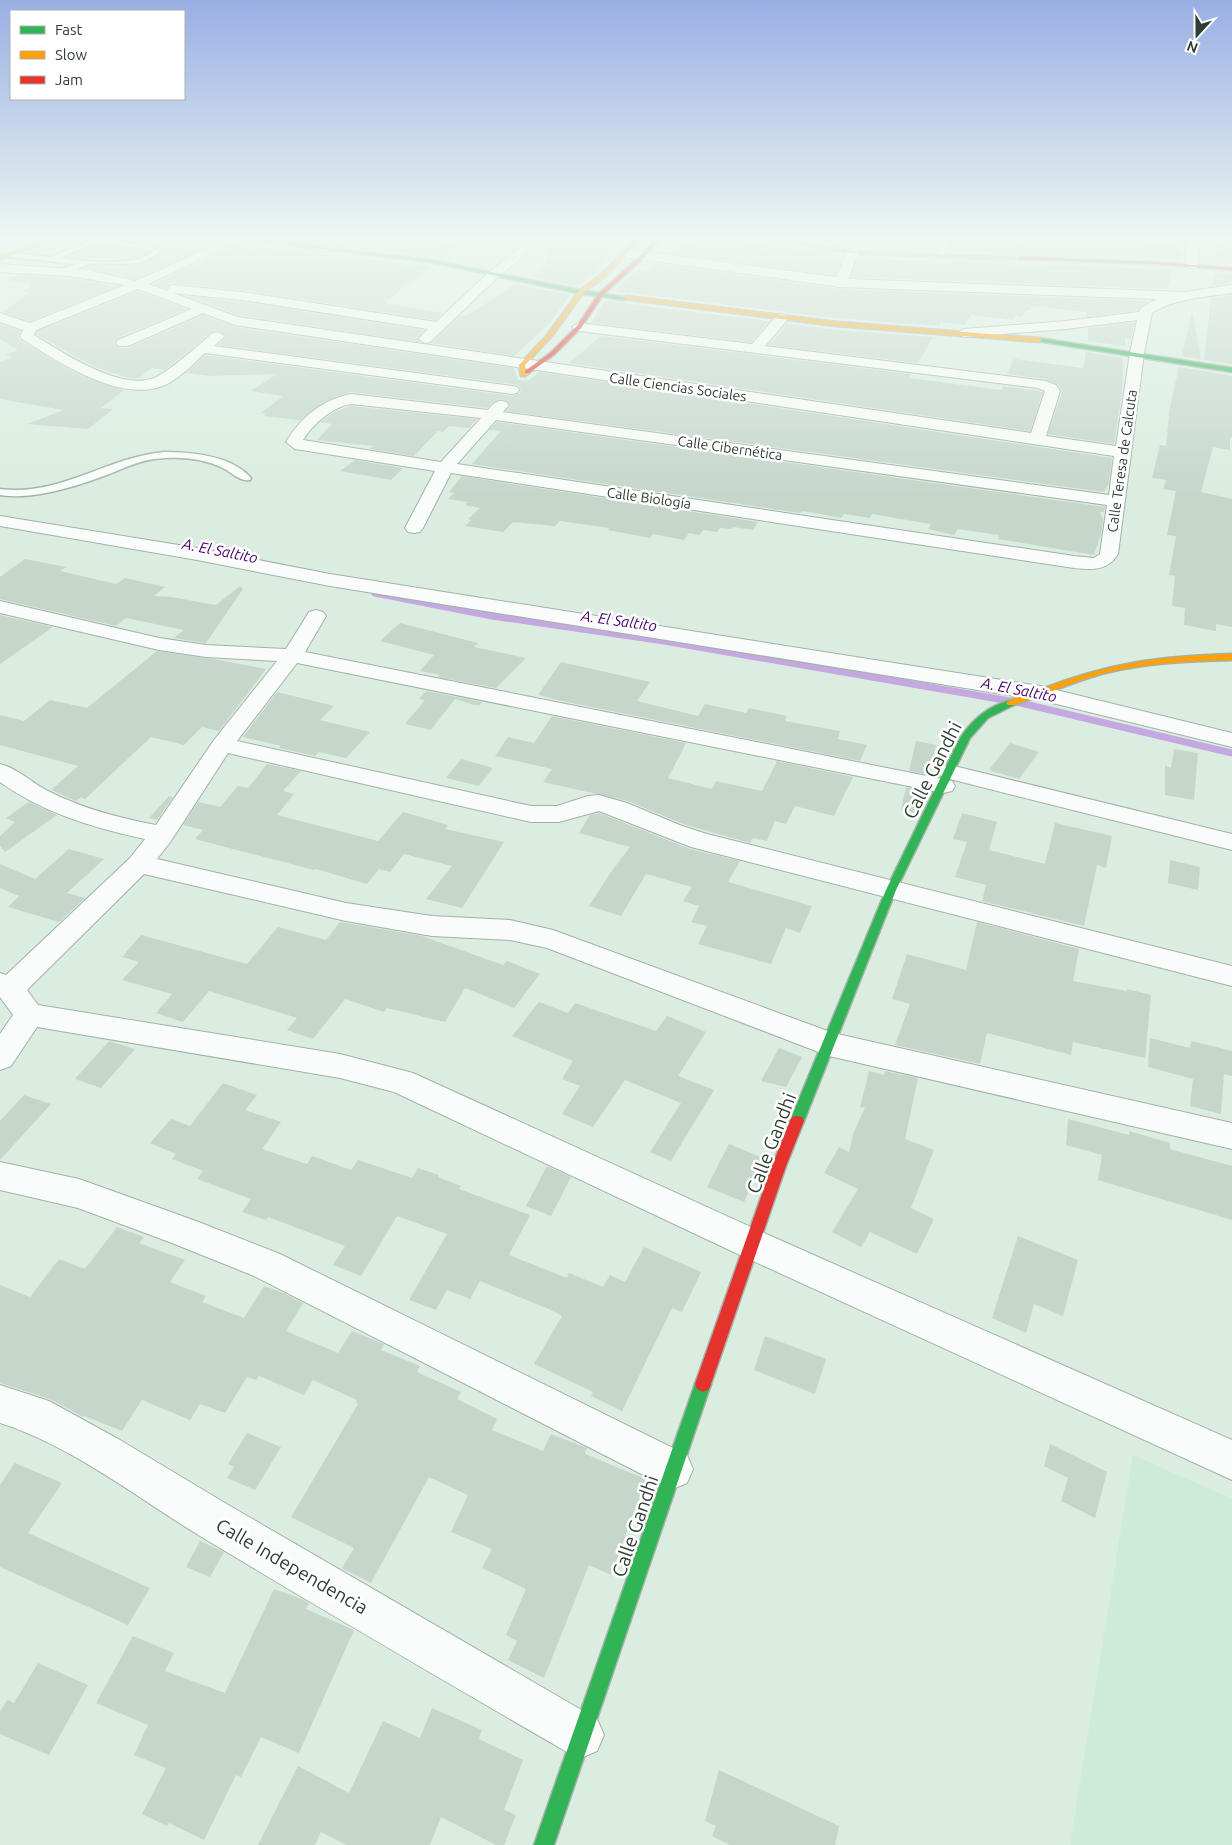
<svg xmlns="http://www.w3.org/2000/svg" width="1232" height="1845" viewBox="0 0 1232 1845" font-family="Ubuntu,sans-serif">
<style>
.built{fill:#ccecd7}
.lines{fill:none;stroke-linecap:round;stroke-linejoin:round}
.stream{stroke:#c4a8df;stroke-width:7}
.building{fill:#c6d6cb}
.lane-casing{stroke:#a2b2a7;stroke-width:3}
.street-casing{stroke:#a2b2a7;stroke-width:2}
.fast-casing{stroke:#a2b2a7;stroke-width:3}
.slow-casing{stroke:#a2b2a7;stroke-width:3}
.jam-casing{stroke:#a2b2a7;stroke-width:3}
.lane{fill:#f9fcfa;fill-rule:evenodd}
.street{fill:#f9fcfa;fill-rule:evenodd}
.fast{fill:#30b455;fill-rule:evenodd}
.slow{fill:#ff9f0a;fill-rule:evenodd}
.jam{fill:#e5322d;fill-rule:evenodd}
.labels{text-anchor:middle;stroke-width:5;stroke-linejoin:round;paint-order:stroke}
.far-street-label{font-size:14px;fill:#2f3d34;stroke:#fff}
.far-water-label{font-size:15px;font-style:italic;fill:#48016b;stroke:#fff}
.near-street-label{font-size:19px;fill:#2f3d34;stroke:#fff}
</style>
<rect width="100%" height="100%" fill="#daede0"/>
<!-- built -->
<path class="built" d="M1133,1455L1232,1499V1845H1070Z"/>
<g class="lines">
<!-- stream -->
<path class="stream" d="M375,593L492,616L664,641L1016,702L1232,753"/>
</g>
<!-- building -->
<path class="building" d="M113,238H223L224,239L136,279L84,268L97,265H136L154,259L163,250L161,248Z
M278,238H334L326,243Z
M353,238H422L462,243L442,257L343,245Z
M568,238H623L599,265L603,266L579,286L529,276L545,265L551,240H568Z
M695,238H716L761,243L843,256L835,275L672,253Z
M797,238H935L933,250L860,247Z
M951,238H1115L1180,243L1183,259L948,250Z
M100,243L148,252L134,258L122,260L67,257Z
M238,244L430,267L385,302H388L386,304L443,313L435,320L242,290L173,283L169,284L167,289L153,284Z
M1217,246L1232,247V263L1215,262Z
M858,259L1156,269L1173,270L1167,289L851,277Z
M658,263L840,289L1150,301L1140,306L1138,310L1087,317V312L1032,306L1031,310H1026L1022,317L1016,316L1014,320L971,315L965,325L941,322L939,326L837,318L615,291L638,269L647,271Z
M1214,273L1232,275V283L1212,286Z
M18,275L69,278L118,286L30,321L3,312L30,292H22L32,286H28L32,284L4,281Z
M516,284L570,295L547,326L514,356L431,343L461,315L466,316Z
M138,291L187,309L117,338L114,344L118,348H129L203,315L235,327L514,368L518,380H529L539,372L1112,458L1109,483L1104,492L507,411L511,405L503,399L495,401L487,408L351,392L321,404L300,420L264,416L266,414L261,413L283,396L251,391L277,374L209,376L186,373L206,355L512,396L519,394L521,389L517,385L512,384L218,345L227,336L218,330L212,332L165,370L152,368L139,378H129L95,367L36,334L37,331Z
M1232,295V364L1204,360L1211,298Z
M188,296L242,302L424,330L417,338L419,342L238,315Z
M605,301L769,321L751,342L591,323Z
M1192,311L1201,359L1182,356Z
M1135,322L1131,339L1125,338V346L1088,341V328Z
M0,324L20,331L18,337L21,341L72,371L92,380L124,390L101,408L113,409L88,429L27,424L64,410L0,399V362L14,357L5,355L18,350L0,339Z
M787,324L837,330L933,337L918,363L769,345Z
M601,336L911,374L909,378L985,388L1001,390L1003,386L1043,392L1030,431L569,363Z
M1086,352L1123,358L1122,392L1114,444L1048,434L1062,392L1058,384L1046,379L1007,374L1014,359L1083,368Z
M1179,367L1232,376V438L1230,437V450L1213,447L1201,492L1232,499V627L1216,624V631L1184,625L1185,608L1172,606L1175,576L1169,575L1176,536L1167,535L1176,491L1163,489L1166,480L1152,478L1160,445L1166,446L1170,406Z
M351,406L477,419L469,428L449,426L443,432L438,431L414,456L370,449L373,446L317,440L332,424L320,422L338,410Z
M497,422L1105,507L1104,512H1100L1103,520L1101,534L1094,555L998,539L999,535L958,529L954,535L928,529L931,524L872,514L870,518L844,514L841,518L803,511L800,513L472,464L501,431L489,430Z
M355,460L403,468L391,480L340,471Z
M461,477V476L758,522L753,530L733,527L732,529L720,528L717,532L703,530L700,535L689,533L684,540L653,534L650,538L608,530L609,528L560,521L555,526L513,522L503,532L465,526L471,520L468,519L480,508L465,505L468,502L448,499L454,493L449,492Z
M25,559L66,567L60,571L116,584L125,578L165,587L154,596L171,597L216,605L240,586L243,589L206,643L174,638L184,630L126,618L116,626L0,599V577Z
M0,615L53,627L0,664Z
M400,623L478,643L474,647L526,658L496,688L438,677L440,675L420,671L434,655L380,641Z
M157,651L219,660L266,669L219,731L202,727L184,745L151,737L85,799L81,797L76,801L51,790L78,766L0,745V715L24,721L50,700L87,708Z
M561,662L650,682L637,701L698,716L705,704L746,713L749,708L787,716L785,721L840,731L838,739L867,745L860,761L562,701L538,695Z
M426,691L482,702L480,705H474L455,699L431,730L405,724L425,700L419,699Z
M277,692L334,706L320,720L370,732L346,758L319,752L315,756L279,748L281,746L243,737Z
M552,716L686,743L668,778L712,789L716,781L762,791L777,761L853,777L834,816L795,806L786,824L775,821L767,841L753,838L750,843L683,824L628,801L543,782L552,769L495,756L508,737L534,743Z
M916,741L936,745L929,775L909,771Z
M1010,743L1039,752L1019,779L989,770Z
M1174,749L1198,753L1194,800L1165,795V766L1171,768Z
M461,759L493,768L479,786L446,778Z
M267,764L301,771L283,791L294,794L277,815L378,841L403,812L448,825L445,829L504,842L462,908L426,899L452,866L404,854L390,872L379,869L367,884L316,869L314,870L195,839L203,830L183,825L198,802L220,807L238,786L248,788Z
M906,787L924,791L914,813L901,810Z
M169,796L173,797L157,820L149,818Z
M29,802L57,815L5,852L0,846V836L15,822L6,818Z
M599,813L690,849L740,861L728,882L812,906L800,933L786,928L771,964L698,944L707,926L691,922L699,906L683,901L692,887L646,874L621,916L589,906L611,872L630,847L579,833L590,815Z
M962,813L997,822L989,850L1045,864L1055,823L1112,836L1106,868L1097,865L1084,926L982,901L986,885L955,877L967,842L953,839Z
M69,849L104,859L67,893L85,898L59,922L8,907L19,896L0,888V864L35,879Z
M1170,860L1200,867L1198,890L1168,883Z
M340,922L422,936L503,965L507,961L540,974L514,1008L465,988L445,1022L387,1008L384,1012L345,999L313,1039L287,1030L297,1018L209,991L183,1022L156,1013L172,994L122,980L139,962L122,957L141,935L247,964L278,927L326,940Z
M977,922L1079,949L1073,981L1127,991V989L1151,995L1145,1058L1073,1042L1071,1055L987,1033L980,1064L895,1045L910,1004L892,999L907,954L966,970Z
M539,1002L568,1013L575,1003L656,1031L667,1016L706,1032L678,1076L714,1090L671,1161L650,1152L681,1103L625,1080L593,1127L562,1114L580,1086L562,1079L573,1061L512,1036Z
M1150,1038L1190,1048L1191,1041L1232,1051V1076L1224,1074L1221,1114L1190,1106L1193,1079L1148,1067Z
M109,1041L135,1049L101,1088L75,1079Z
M779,1048L802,1057L786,1087L761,1081Z
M869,1071L884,1075L885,1071L918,1078L905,1139L934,1150L911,1208L934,1219L917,1254L870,1232L861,1247L832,1232L858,1189L824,1173L839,1147L849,1152L854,1131L865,1108L860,1107Z
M223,1083L257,1095L245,1110L281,1122L262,1149L307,1164L312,1156L351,1170L358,1160L412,1178L418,1168L439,1175L438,1177L461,1186L459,1189L530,1215L509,1255L567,1278L569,1273L603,1287L610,1275L625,1282L644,1247L701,1272L682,1312L672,1308L622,1411L591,1396L593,1392L534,1364L562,1316L551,1310L480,1281L470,1299L447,1290L436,1310L409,1300L447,1234L397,1216L361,1276L333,1265L345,1246L268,1217L266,1220L242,1212L251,1199L197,1179L203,1171L172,1159L176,1154L150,1143L171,1119L190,1126Z
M24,1095L51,1104L0,1160V1121Z
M1068,1119L1129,1135V1131L1170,1143V1149L1232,1166V1220L1098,1180L1102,1155L1066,1145Z
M729,1144L763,1158L744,1202L707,1187Z
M547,1166L571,1177L551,1216L526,1206Z
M117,1227L144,1237L139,1243L185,1260L170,1282L206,1296L202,1302L244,1318L264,1286L284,1293L303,1303L286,1331L338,1353L352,1331L384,1344L381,1350L420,1366L417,1372L461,1392L457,1399L497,1419L492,1430L543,1451L551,1434L587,1448L585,1454L646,1479L611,1575L589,1565L544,1678L508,1660L517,1641L506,1635L526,1589L482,1568L492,1549L451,1532L468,1495L429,1477L371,1583L342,1568L354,1548L291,1517L358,1404L356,1403L357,1400L313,1380L304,1395L259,1376L256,1380L247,1377L225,1413L200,1404L190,1420L142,1400L122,1431L84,1416L83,1417L50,1399L0,1383V1285L30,1297L59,1259L85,1269Z
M1018,1236L1078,1260L1063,1316L1034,1304L1026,1333L992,1318Z
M765,1336L826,1359L815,1394L754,1370Z
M247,1433L281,1447L255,1490L227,1478L234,1467L228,1464Z
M1050,1444L1107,1472L1095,1518L1061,1501L1068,1478L1044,1466Z
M15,1463L62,1483L28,1533L150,1588L128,1625L0,1567V1485Z
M200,1541L224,1552L210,1577L186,1567Z
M274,1589L302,1599L309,1603L306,1609L354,1630L299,1753L261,1737L241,1777L236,1775L204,1840L169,1823L167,1826L142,1814L166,1768L134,1755L148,1725L96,1703L133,1636L174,1653L165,1671L225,1693Z
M38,1663L88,1685L49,1755L0,1734V1712L7,1700L14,1703Z
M432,1708L482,1730L479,1739L523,1760L504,1810L516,1815L504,1845H496L441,1817L430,1845H347L321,1832L315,1845H258L298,1766L349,1793L383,1721L420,1738Z
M719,1770L839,1826L835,1845H730L712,1836L716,1826L705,1821Z"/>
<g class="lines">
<defs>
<path id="lane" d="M90,238H104L161,250C141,273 113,259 87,265C80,267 73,271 65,273L61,271L62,269L76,264L11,257L8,255L11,253L51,257L92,240ZM100,241L153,251C135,268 83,261 60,258Z
M164,452C192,452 231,455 251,478L250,480C240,482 231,472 223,468C202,458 178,456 155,459C136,461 119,471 101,477C71,488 32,500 0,495V489C58,497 108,457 164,452Z"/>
<path id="street" d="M230,238L243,239L148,284L168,291L169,286L173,285L242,292L436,322L490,271L533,238H546L498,277L430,342L425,343L418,339L428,329L242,300L173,293L238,317L1031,433L1045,391L1038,388L579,331L572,327L579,323L752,344L777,315L782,314L789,318L765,346L1046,381L1056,385L1060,391L1046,436L1116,446L1130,353L1137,320L1066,329L964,337L957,333L964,329L1066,321L1139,312L1141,308L1157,299L840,287L626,257L620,253L626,249L836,277L847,252L853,248L859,252L848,279L1184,292L1232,285V293C1205,297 1176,298 1152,313L1144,353L1118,554C1108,571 1092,570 1074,568L451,473L423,528L420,532L414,533L408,532L405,528L435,471L295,449L286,442C301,417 322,400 351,394L488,410C494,403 497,399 506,402L509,405L503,412L1109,495L1114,456L235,325L203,313L128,346H118L116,343L118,340L192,309L138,289L36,330L34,335C62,352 125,395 158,376C174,368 198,345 213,333L218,332L225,336L214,346L512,386L517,387L519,390L517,393L512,394L205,353C194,363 182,376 169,383C125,407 58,362 22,339L20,336L23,330L0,322V313L30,323L125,285L69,276L0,272V264L87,270L136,281ZM351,404L481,418L441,462L303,440C313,424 332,407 351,404ZM496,420L1107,505L1100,554L1094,558L1074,556L457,464Z
M337,238H351L331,251H323L321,249Z
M937,238H949L945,254L941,256L935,252Z
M1185,238H1197L1198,265L1196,268H1188L1186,265Z
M0,516L197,548L330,574L1040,686L1232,733V747L1040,700L330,586L197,560L0,526Z
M0,601L159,638L206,645L286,649L309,612L316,610L323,612L326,616L305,652L952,781L955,786L952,791L943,793L297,663L237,741L531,806H557L588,796L599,795L627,803L682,826L707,834L1232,966V986L691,847L599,811L559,822H531L228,753L171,841L157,859L346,903L432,916L510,920L553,930L833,1033L1232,1123V1149L829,1056L547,948L510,940L432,936L346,921L144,874L27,990L38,1005L340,1054L413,1073L764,1233L1232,1440V1480L740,1255L394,1092L340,1078L37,1027L11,1066L0,1070V1034L13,1015L0,997V973L6,975L130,858L145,839C94,828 43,813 0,782V764C17,768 31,782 46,790C81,808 118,818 156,825L214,740L277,661L206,657L159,650L0,613Z
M950,765L1232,834V850L942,777L938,772L942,767Z
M0,1162L79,1179L196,1221L280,1254L687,1455L693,1469L687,1483L673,1489L659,1483L254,1276L172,1243L78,1208L0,1190Z
M0,1385L49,1401L120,1440L230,1506L597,1719L604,1735L597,1751L581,1758L565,1751C443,1680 321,1609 200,1536C138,1498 70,1445 0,1423Z"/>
<path id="fast" d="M229,238H243L431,260L581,290L629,298L626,300L581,294L431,262Z
M1039,338L1232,368V372L1037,341Z
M1011,700L1014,701V705L988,718L970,738L896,890L804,1121L802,1125L797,1126L792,1125L790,1121L886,890L960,738C973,719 988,706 1011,700Z
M703,1376L709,1379L711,1384L554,1845H534L695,1384L697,1379Z"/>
<path id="slow" d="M51,238H57L0,260V257Z
M638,238H643L603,278L583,293L552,336L525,365L526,371H529V373L525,376H521L519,365L548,334L579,291L599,276Z
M756,238H768L860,252L1021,258L1019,259L860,254Z
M626,296L837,322L1039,338L1042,340L1039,342L837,326L624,299Z
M1232,654V660C1190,661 1147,663 1105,673C1074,681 1045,695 1014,705H1008L1006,703C1015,696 1031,693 1042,689C1109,663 1160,656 1232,654Z"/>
<path id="jam" d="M656,238H661L645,257L603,295L581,328L554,355L529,373H525V371L550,353L577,326L599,293L641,255Z
M1019,257L1156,262L1232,268V270L1156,264L1017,259Z
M797,1116L802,1117L804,1121L786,1166L711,1384L709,1389L703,1392L697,1389L695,1384L772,1166L790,1121L792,1117Z"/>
</defs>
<!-- lane casing -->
<use href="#lane" class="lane-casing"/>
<!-- street casing -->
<use href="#street" class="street-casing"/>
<!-- fast casing -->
<use href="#fast" class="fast-casing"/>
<!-- slow casing -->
<use href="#slow" class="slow-casing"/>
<!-- jam casing -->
<use href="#jam" class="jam-casing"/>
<!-- lane -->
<use href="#lane" class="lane"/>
<!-- street -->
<use href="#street" class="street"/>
<!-- fast -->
<use href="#fast" class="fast"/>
<!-- slow -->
<use href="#slow" class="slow"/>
<!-- jam -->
<use href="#jam" class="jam"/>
</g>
<!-- sky -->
<linearGradient id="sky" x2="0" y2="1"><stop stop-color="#99afe4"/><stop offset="0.48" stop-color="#eef7f1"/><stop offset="1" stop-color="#eef7f1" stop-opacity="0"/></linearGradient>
<rect width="1232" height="496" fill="url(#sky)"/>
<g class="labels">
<!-- far-street labels -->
<g class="far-street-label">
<text transform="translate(678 387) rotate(8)" y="5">Calle Ciencias Sociales</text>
<text transform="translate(730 448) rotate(8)" y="5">Calle Cibernética</text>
<text transform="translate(1122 461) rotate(-82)" y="5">Calle Teresa de Calcuta</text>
<text transform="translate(649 498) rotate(8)" y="5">Calle Biología</text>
</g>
<!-- far-water labels -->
<g class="far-water-label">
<text transform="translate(220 551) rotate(11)" y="5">A. El Saltito</text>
<text transform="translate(619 621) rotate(8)" y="5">A. El Saltito</text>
<text transform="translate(1019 690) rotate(11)" y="5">A. El Saltito</text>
</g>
<!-- near-street labels -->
<g class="near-street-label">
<text transform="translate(932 770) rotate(-63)" y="7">Calle Gandhi</text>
<text transform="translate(771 1143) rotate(-69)" y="7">Calle Gandhi</text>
<text transform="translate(635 1526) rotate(-71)" y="7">Calle Gandhi</text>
<text transform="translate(292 1566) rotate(30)" y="7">Calle Independencia</text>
</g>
</g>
<!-- legend -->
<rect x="10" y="10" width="175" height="90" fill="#ffffff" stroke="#acb1ae"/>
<rect x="20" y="26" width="25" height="8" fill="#30b455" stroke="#acb1ae"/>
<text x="55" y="35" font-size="15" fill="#2f3d34">Fast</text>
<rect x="20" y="51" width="25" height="8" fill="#ff9f0a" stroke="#acb1ae"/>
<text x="55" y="60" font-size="15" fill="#2f3d34">Slow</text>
<rect x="20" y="76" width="25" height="8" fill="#e5322d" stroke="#acb1ae"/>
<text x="55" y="85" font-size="15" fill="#2f3d34">Jam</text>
<!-- north arrow -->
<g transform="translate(1197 35) rotate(201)" stroke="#ffffff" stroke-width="4" paint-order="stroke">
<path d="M0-4L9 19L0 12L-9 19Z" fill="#2f3d34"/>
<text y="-8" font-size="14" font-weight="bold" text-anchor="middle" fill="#2f3d34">N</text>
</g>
</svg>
